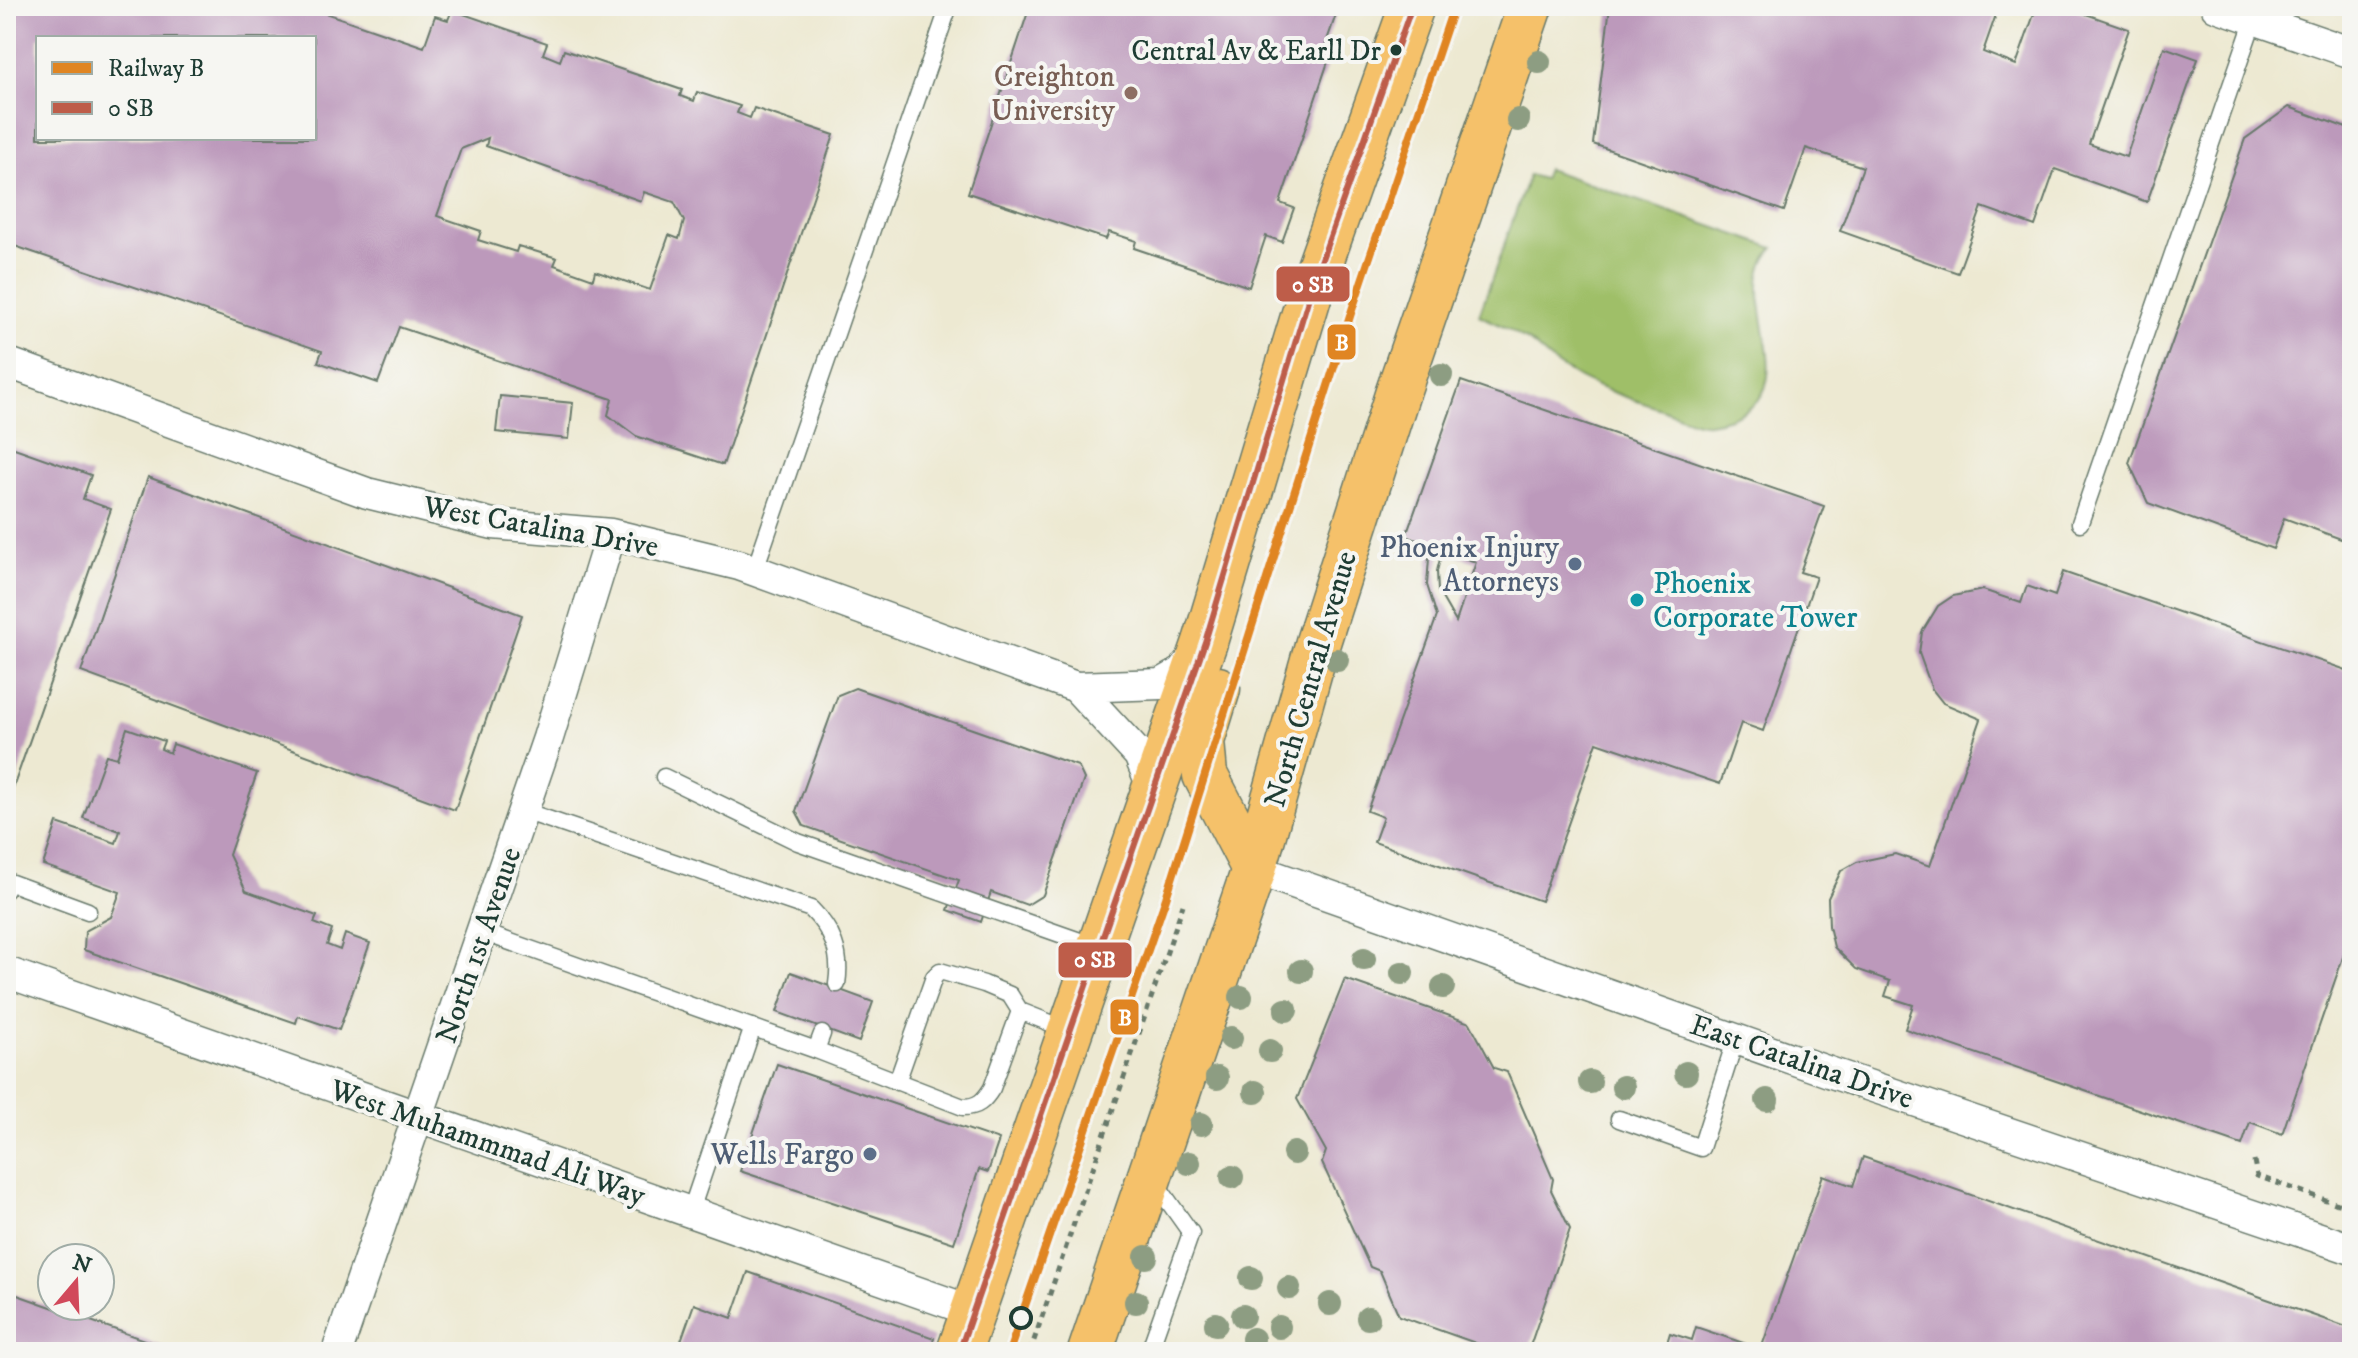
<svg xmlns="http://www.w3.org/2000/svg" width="2358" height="1358" viewBox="0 0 2358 1358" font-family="'IM FELL DW Pica',serif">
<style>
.green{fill:#9fbf68;stroke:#5f7e4e;stroke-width:2}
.building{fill:#bc99bb;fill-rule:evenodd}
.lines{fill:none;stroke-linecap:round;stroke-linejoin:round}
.lane-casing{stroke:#67796b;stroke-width:19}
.street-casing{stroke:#67796b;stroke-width:33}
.primary-casing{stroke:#67796b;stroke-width:47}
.path{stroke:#67796b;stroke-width:5;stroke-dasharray:6 6;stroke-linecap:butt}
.lane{stroke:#fff;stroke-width:16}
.street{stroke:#fff;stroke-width:30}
.primary{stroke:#f5c16b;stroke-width:44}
.bus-1-casing{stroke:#f6f6f2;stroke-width:12}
.bus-1{stroke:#be5d49;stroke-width:6}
.rail-1-casing{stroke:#f6f6f2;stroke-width:14}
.rail-1{stroke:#e08522;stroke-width:8}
.tree{fill:#8d9d82}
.bus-dot{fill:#1f3d34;stroke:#f6f6f2;stroke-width:3}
.education-dot{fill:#8d6e63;stroke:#f6f6f2;stroke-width:3}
.service-dot{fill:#5c6f8a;stroke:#f6f6f2;stroke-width:3}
.culture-dot{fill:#0f9aa8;stroke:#f6f6f2;stroke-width:3}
.stop-dot{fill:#f6f6f2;stroke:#1f3d34;stroke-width:4}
.labels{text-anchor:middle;stroke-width:8;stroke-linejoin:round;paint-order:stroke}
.bus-label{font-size:28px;fill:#1f3d34;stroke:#f6f6f2;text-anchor:end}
.education-label{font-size:30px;fill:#785e54;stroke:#f6f6f2;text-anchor:end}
.street-label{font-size:30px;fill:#1f3d34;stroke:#f6f6f2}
.service-label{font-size:30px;fill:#4e5e75;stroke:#f6f6f2;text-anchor:end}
.culture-label{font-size:30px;fill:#0d838f;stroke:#f6f6f2;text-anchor:start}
.line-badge{stroke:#f6f6f2;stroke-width:3}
.badge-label{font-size:22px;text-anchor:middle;font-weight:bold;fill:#fff}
</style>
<rect width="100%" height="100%" fill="#f6f6f2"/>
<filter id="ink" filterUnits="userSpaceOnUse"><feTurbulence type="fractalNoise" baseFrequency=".0125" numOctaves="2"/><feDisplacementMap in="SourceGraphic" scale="16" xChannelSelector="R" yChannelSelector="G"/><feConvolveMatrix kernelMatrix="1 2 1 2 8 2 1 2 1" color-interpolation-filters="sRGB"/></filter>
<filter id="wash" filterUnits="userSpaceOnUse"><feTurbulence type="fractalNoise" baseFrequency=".006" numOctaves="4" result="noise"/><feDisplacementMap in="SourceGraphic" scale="32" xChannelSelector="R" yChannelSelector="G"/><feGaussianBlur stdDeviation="1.8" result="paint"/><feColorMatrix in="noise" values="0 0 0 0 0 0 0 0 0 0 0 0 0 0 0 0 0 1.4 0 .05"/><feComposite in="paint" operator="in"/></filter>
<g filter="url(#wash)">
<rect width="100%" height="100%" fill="#ede9d2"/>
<!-- green -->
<path class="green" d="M1547,169L1774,248C1723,296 1828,404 1709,423C1698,425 1680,415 1669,412C1630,398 1590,387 1556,364C1546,357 1538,348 1528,341C1513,330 1496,323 1479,315L1529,175L1543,179Z"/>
<g id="blocks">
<!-- building -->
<path class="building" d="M6,6H305L424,47L435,16L448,20L452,10L547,43L543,54L560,61L564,50L682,90L680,96L694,101L697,92L740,106L737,113L750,118L754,108L834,135L723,465L636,436L608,415L612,399L399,327L378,383L318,362L322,351L6,243ZM38,38H314V138H38ZM488,138L486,146L641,201L644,192L674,202L684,221L679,239L669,235L650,290L595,271L593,279L554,265L557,258L518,246L516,252L478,240L481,231L437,216L461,149Z
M1030,6H1339L1324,49L1332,50L1280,203L1294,208L1282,242L1266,236L1249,287L1134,248L1136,241L1109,232L1106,239L968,193Z
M1610,6H1999L1983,52L2016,65L2037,6H2063L2129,29L2089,144L2126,157L2164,47L2198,59L2147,202L2055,169L2035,226L1982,207L1958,273L1840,231L1863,167L1806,148L1784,211L1593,144Z
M2289,107L2352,130V543L2284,518L2273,549L2148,503L2129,463L2245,139Z
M1461,381L1824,506L1800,572L1816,577L1763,731L1741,723L1720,784L1597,742L1541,901L1374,842L1383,817L1367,811L1437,616L1427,585L1430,545L1406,536ZM1442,551L1476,562L1456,622L1438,591L1437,571Z
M500,396L573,403L569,439L496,432Z
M6,445L91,475L83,499L111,509L6,808Z
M148,477L522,615L455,810L81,672Z
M2063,572L2352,672V931L2282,1134L2250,1122L2242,1145L1905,1029L1913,1005L1885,996L1890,981L1856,969L1834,947L1829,926L1828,898L1841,871L1857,862L1895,854L1930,866L1981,719L1943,703L1932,689L1919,653L1922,632L1938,606L1953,596L1983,590L2021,603L2027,586L2055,596Z
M855,688L1078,766L1084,779L1043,895L1027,905L991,892L981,922L948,910L959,880L804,826L796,811L838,695Z
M127,728L164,741L161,749L170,753L173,744L257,773L229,855L246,891L317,916L314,923L332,930L327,945L340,950L345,934L370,943L339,1030L298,1016L296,1023L84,950L85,931L111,917L120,892L43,865L57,823L116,843L120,831L83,818L106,755L117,758Z
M791,972L873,1002L859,1042L777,1012Z
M1345,979L1470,1023L1494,1068L1507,1072L1553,1179L1551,1190L1570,1229L1528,1352H1501L1399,1316L1380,1271L1370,1267L1322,1163L1326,1151L1297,1099Z
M777,1064L999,1140L988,1172L979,1169L954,1243L740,1171Z
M1863,1157L2352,1329V1352H1664L1670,1333L1692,1340L1696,1327L1761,1349L1823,1175L1853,1186Z
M748,1272L934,1338L929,1352H677L694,1304L732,1318Z
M6,1291L170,1349L169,1352H6Z"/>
</g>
</g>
<g filter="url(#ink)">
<use href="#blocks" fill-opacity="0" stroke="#67796b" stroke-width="2"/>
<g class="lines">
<defs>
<path id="lane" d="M2080,523L2254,19
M754,572L949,6
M664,777L798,842L1097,947
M524,811L811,909C832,930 842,952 837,984
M6,890L9,882L88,911
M482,932L816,1050L822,1034
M816,1050L963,1107C978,1107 984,1101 992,1088L1020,1011
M897,1082L934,977L940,971L984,984L1010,995L1020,1011L1068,1030
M1619,1119L1701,1148L1736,1038
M690,1213L753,1027
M1149,1352L1191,1233L1154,1181"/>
<path id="street" d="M2216,6L2352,53
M6,362L367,493L493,524L611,534L739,565L1076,687L1161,684L1182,672L1198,651
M1076,687L1139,755L1154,791
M1254,869L1829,1072L2352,1249
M6,972L972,1311
M337,1352L548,738L611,534"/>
<path id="primary" d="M1218,689L1202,741L1205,775L1254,869
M959,1352L1205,642L1312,287L1412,6
M1090,1352L1254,869L1318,642L1397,395L1530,6"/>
</defs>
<!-- lane casing -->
<use href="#lane" class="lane-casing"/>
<!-- street casing -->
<use href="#street" class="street-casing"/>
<!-- primary casing -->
<use href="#primary" class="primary-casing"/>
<!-- path -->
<path class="path" d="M2254,1161L2257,1176L2352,1209
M1030,1352L1183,905"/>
<!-- lane -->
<use href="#lane" class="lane"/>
<!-- street -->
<use href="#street" class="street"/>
<!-- primary -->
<use href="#primary" class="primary"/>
<defs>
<path id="bus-1" d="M959,1352L1205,642L1312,287L1412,6"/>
</defs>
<!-- bus-1 casing -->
<use href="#bus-1" class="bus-1-casing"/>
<!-- bus-1 -->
<use href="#bus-1" class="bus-1"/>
<defs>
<path id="rail-1" d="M1009,1352L1166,898L1352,310L1454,6"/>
</defs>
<!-- rail-1 casing -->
<use href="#rail-1" class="rail-1-casing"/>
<!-- rail-1 -->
<use href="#rail-1" class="rail-1"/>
</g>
<!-- trees -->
<g class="tree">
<circle cx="1539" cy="62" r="12"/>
<circle cx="1518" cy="120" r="12"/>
<circle cx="1441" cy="375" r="12"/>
<circle cx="1337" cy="660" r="12"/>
<circle cx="1364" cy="959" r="12"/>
<circle cx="1301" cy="971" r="12"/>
<circle cx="1402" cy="973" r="12"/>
<circle cx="1443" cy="987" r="12"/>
<circle cx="1241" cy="997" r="12"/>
<circle cx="1286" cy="1010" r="12"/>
<circle cx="1231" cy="1038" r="12"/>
<circle cx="1270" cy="1051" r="12"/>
<circle cx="1686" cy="1073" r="12"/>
<circle cx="1217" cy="1078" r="12"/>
<circle cx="1590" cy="1082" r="12"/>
<circle cx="1623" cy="1087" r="12"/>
<circle cx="1255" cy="1092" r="12"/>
<circle cx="1767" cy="1100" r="12"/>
<circle cx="1201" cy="1124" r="12"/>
<circle cx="1294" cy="1153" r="12"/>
<circle cx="1189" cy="1163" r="12"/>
<circle cx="1232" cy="1177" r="12"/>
<circle cx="1146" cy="1257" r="12"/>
<circle cx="1251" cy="1278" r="12"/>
<circle cx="1289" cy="1288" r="12"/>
<circle cx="1136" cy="1302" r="12"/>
<circle cx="1330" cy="1304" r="12"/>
<circle cx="1243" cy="1316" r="12"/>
<circle cx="1368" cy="1318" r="12"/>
<circle cx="1216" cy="1324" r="12"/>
<circle cx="1279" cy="1327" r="12"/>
<circle cx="1253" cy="1339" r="12"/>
</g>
</g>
<!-- markers -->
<circle class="bus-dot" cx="1396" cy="50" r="7"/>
<circle class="education-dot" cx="1131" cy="93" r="8"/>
<g class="service-dot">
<circle cx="1575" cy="564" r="8"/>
<circle cx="870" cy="1154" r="8"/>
</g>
<circle class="culture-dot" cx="1637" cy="600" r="8"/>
<circle class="stop-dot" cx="1021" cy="1318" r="10"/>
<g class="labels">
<!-- bus labels -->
<g class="bus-label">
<text x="1381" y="60">Central Av &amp; Earll Dr</text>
</g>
<!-- education labels -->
<g class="education-label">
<text x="1115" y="86">Creighton<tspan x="1115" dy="34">University</tspan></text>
</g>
<!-- street labels -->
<g class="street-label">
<text transform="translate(541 526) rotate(10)" y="10">West Catalina Drive</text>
<text transform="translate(1310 679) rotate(-74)" y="10">North Central Avenue</text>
<text transform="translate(478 945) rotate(-71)" y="10">North 1st Avenue</text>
<text transform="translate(1802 1061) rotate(19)" y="10">East Catalina Drive</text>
<text transform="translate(488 1142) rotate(19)" y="10">West Muhammmad Ali Way</text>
</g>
<!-- service labels -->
<g class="service-label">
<text x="1559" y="557">Phoenix Injury<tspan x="1559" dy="34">Attorneys</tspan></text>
<text x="854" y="1164">Wells Fargo</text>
</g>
<!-- culture labels -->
<g class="culture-label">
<text x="1653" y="593">Phoenix<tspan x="1653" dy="34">Corporate Tower</tspan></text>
</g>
</g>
<g class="line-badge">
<rect x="1275" y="265" width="76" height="38" rx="8" fill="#be5d49"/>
<rect x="1326" y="323" width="31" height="38" rx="8" fill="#e08522"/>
<rect x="1057" y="941" width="76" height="38" rx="8" fill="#be5d49"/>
<rect x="1109" y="998" width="31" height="38" rx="8" fill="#e08522"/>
</g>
<g class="badge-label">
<text x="1313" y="292">0 SB</text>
<text x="1342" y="350">B</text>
<text x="1095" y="967">0 SB</text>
<text x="1125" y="1025">B</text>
</g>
<!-- margin -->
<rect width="2358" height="1358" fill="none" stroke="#f6f6f2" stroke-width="32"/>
<!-- legend -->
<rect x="36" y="36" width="280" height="104" fill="#f6f6f2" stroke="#a0aca6" stroke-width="2"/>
<rect x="52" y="62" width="40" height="12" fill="#e08522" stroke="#a0aca6" stroke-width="2"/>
<text x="108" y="76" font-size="24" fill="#1f3d34">Railway B</text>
<rect x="52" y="102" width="40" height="12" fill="#be5d49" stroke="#a0aca6" stroke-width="2"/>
<text x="108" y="116" font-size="24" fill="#1f3d34">0 SB</text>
<!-- north arrow -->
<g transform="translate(76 1282) rotate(19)"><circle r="38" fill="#f6f6f2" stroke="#a0aca6" stroke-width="2"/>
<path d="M0-6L14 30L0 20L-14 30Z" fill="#d1495b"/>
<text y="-12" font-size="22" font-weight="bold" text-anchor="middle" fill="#1f3d34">N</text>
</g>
</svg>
